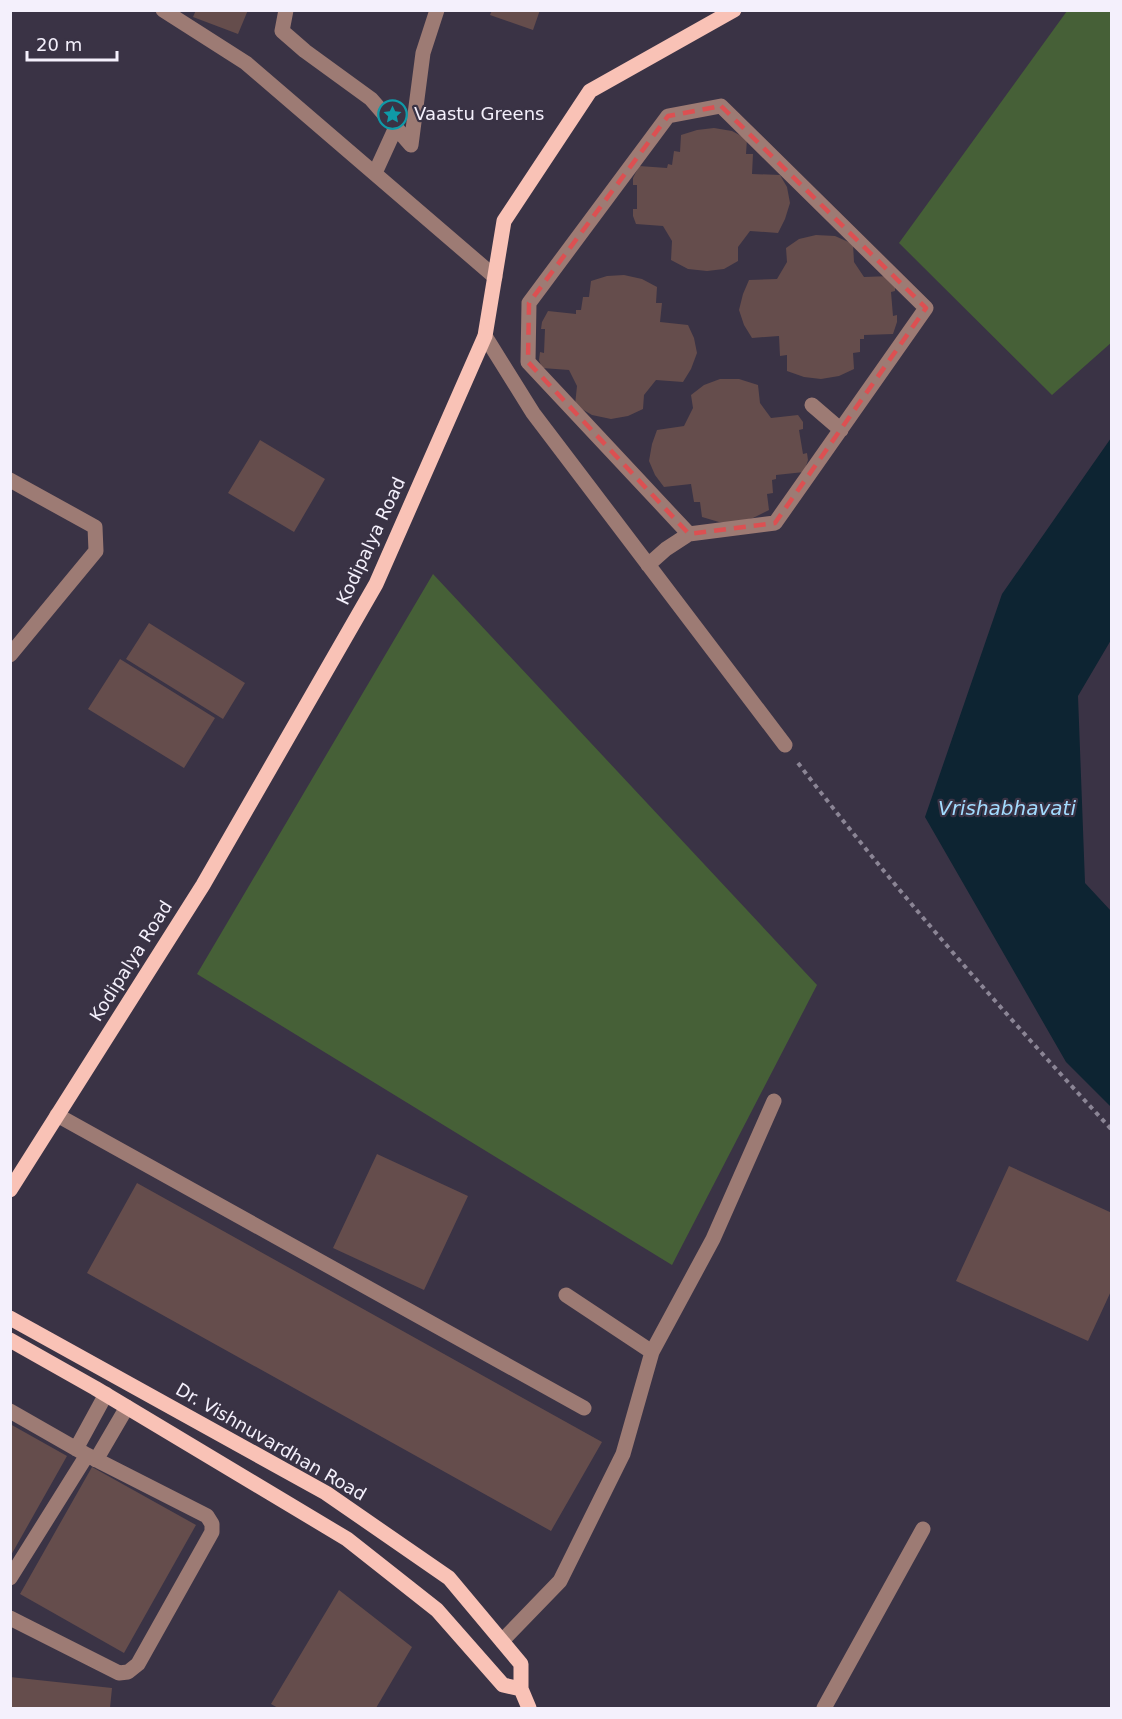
<svg xmlns="http://www.w3.org/2000/svg" width="1122" height="1719" viewBox="0 0 1122 1719" font-family="'DejaVu Sans',sans-serif">
<style>
.green{fill:#466037}
.water{fill:#0d2432}
.building{fill:#654d4c}
.lines{fill:none;stroke-linecap:round;stroke-linejoin:round}
.path{stroke:#8b8595;stroke-width:4;stroke-dasharray:4.5 4.5;stroke-linecap:butt}
.minor{stroke:#9d7b74;stroke-width:15}
.major{stroke:#f9c2b6;stroke-width:15}
.marked{fill:none;stroke:#dc5052;stroke-width:4.5;stroke-dasharray:12 8;stroke-linejoin:round}
.labels{text-anchor:middle;stroke-width:4.5;stroke-linejoin:round;paint-order:stroke}
.poi-label{font-size:18px;fill:#f4f0fc;stroke:#3a3345;text-anchor:start}
.street-label{font-size:18px;fill:#f4f0fc;stroke:#3a3345}
.water-label{font-size:20px;font-style:italic;fill:#a2dbfe;stroke:#3a3345}
</style>
<rect width="100%" height="100%" fill="#3a3345"/>
<!-- green -->
<path class="green" d="M1067,11H1111L1112,342L1052,395L899,243Z
M433,574L817,985L672,1265L197,974Z"/>
<!-- water -->
<path class="water" d="M1111,438V640L1078,696L1085,883L1111,911V1107L1066,1062L925,817L1002,594Z"/>
<!-- building -->
<path class="building" d="M196,10H248L238,34L193,17Z
M492,10H540L533,30L490,15Z
M714,128L732,131L747,139L746,154H753L752,174L780,175L787,187L790,203L785,219L778,233L750,231L738,247V261L724,269L707,271L688,269L671,260L672,241L663,226L636,224L633,216V209H637V185H633V178L639,166L667,168L668,164L672,165L674,151L680,152L681,135L697,130Z
M816,235L835,236L853,244L854,262L864,277L891,276L895,285V291L891,292L893,316L897,315V322L893,334L864,335V339H860V352L853,353L854,369L839,376L821,379L804,377L787,371V355L780,356L779,336L752,338L744,325L739,310L743,294L749,280L777,279L787,262L786,248L799,239Z
M624,275L642,279L657,287L656,303H662L660,322L688,325L694,338L697,353L691,369L683,382L656,380L644,395L643,409L628,416L611,419L592,415L575,405L577,386L569,370L542,368L539,360L540,352L544,353L545,329H541L542,322L548,311L576,314V310H581L583,297H589L591,281L607,276Z
M720,379H739L758,385L760,403L771,418L798,415L803,422V429L799,430L803,454L807,453L808,460L804,472L776,475V479L772,480L773,493L767,494L769,510L753,518L737,522H719L702,517L700,502H694L691,484L664,487L655,475L649,461L652,444L657,430L684,426L693,408L691,395L704,385Z
M260,440L325,479L294,532L228,493Z
M149,623L245,683L223,719L126,659Z
M120,659L215,718L184,768L88,709Z
M377,1154L468,1196L424,1290L333,1248Z
M1009,1166L1112,1213V1289L1088,1341L956,1281Z
M137,1183L602,1442L551,1531L87,1273Z
M10,1424L67,1456L10,1557Z
M92,1467L196,1525L124,1653L20,1594Z
M339,1590L412,1647L376,1708H278L271,1704Z
M10,1677L112,1688L110,1708H10Z"/>
<g class="lines">
<!-- path -->
<path class="path" d="M798,763C896,891 1003,1012 1112,1130"/>
<!-- minor -->
<path class="minor" d="M163,10L246,63L495,277
M286,10L282,31L305,51L371,99L411,145L423,53L437,10
M721,106L926,308L775,523L689,534L528,362L529,303L668,116Z
M375,173L396,127
M485,336L533,413L785,745
M812,405L841,430
M10,480L95,527L96,551L10,655
M648,565L666,549L689,534
M57,1115L584,1408
M566,1295L652,1352
M10,1411L87,1455L207,1516L212,1524V1532L138,1664L128,1672L119,1673L10,1618
M76,1449L106,1394
M96,1460L127,1407
M10,1578L87,1455
M502,1641L560,1581L623,1454L652,1352L713,1239L774,1101
M824,1708L923,1529"/>
<!-- major -->
<path class="major" d="M10,1190L203,885L376,584L485,336L504,221L590,91L734,10
M10,1318L326,1493L449,1578L521,1664V1689L529,1708
M10,1340L95,1388L347,1539L437,1610L503,1685L521,1689"/>
</g>
<!-- marked area -->
<path class="marked" d="M721,106L926,308L775,523L689,534L528,362L529,303L668,116Z"/>
<!-- icons -->
<defs>
<symbol id="sight-ring" viewBox="-11 -11 22 22"><circle r="9.5" fill="#3a3345" stroke="#0f9aa8" stroke-width="1.5"/><path d="M0-6L1.8-2.2L6-1.7L2.9 1.2L3.7 5.4L0 3.3L-3.7 5.4L-2.9 1.2L-6-1.7L-1.8-2.2Z" fill="#0f9aa8"/></symbol>
</defs>
<g fill-rule="evenodd">
<use href="#sight-ring" x="376" y="98" width="33" height="33"/>
</g>
<g class="labels">
<!-- poi labels -->
<g class="poi-label">
<text x="414" y="120">Vaastu Greens</text>
</g>
<!-- street labels -->
<g class="street-label">
<text transform="translate(371 541) rotate(-65)" y="6">Kodipalya Road</text>
<text transform="translate(131 961) rotate(-58)" y="6">Kodipalya Road</text>
<text transform="translate(271 1442) rotate(30)" y="6">Dr. Vishnuvardhan Road</text>
</g>
<!-- water labels -->
<g class="water-label">
<text x="1007" y="815">Vrishabhavati</text>
</g>
</g>
<!-- border -->
<rect width="1122" height="1719" fill="none" stroke="#f4f0fc" stroke-width="24"/>
<!-- scale -->
<path d="M27 51v9h90v-9" fill="none" stroke="#f4f0fc" stroke-width="3"/>
<text x="36" y="51" font-size="18" fill="#f4f0fc" stroke="#3a3345" stroke-width="4.5" paint-order="stroke">20 m</text>
</svg>
